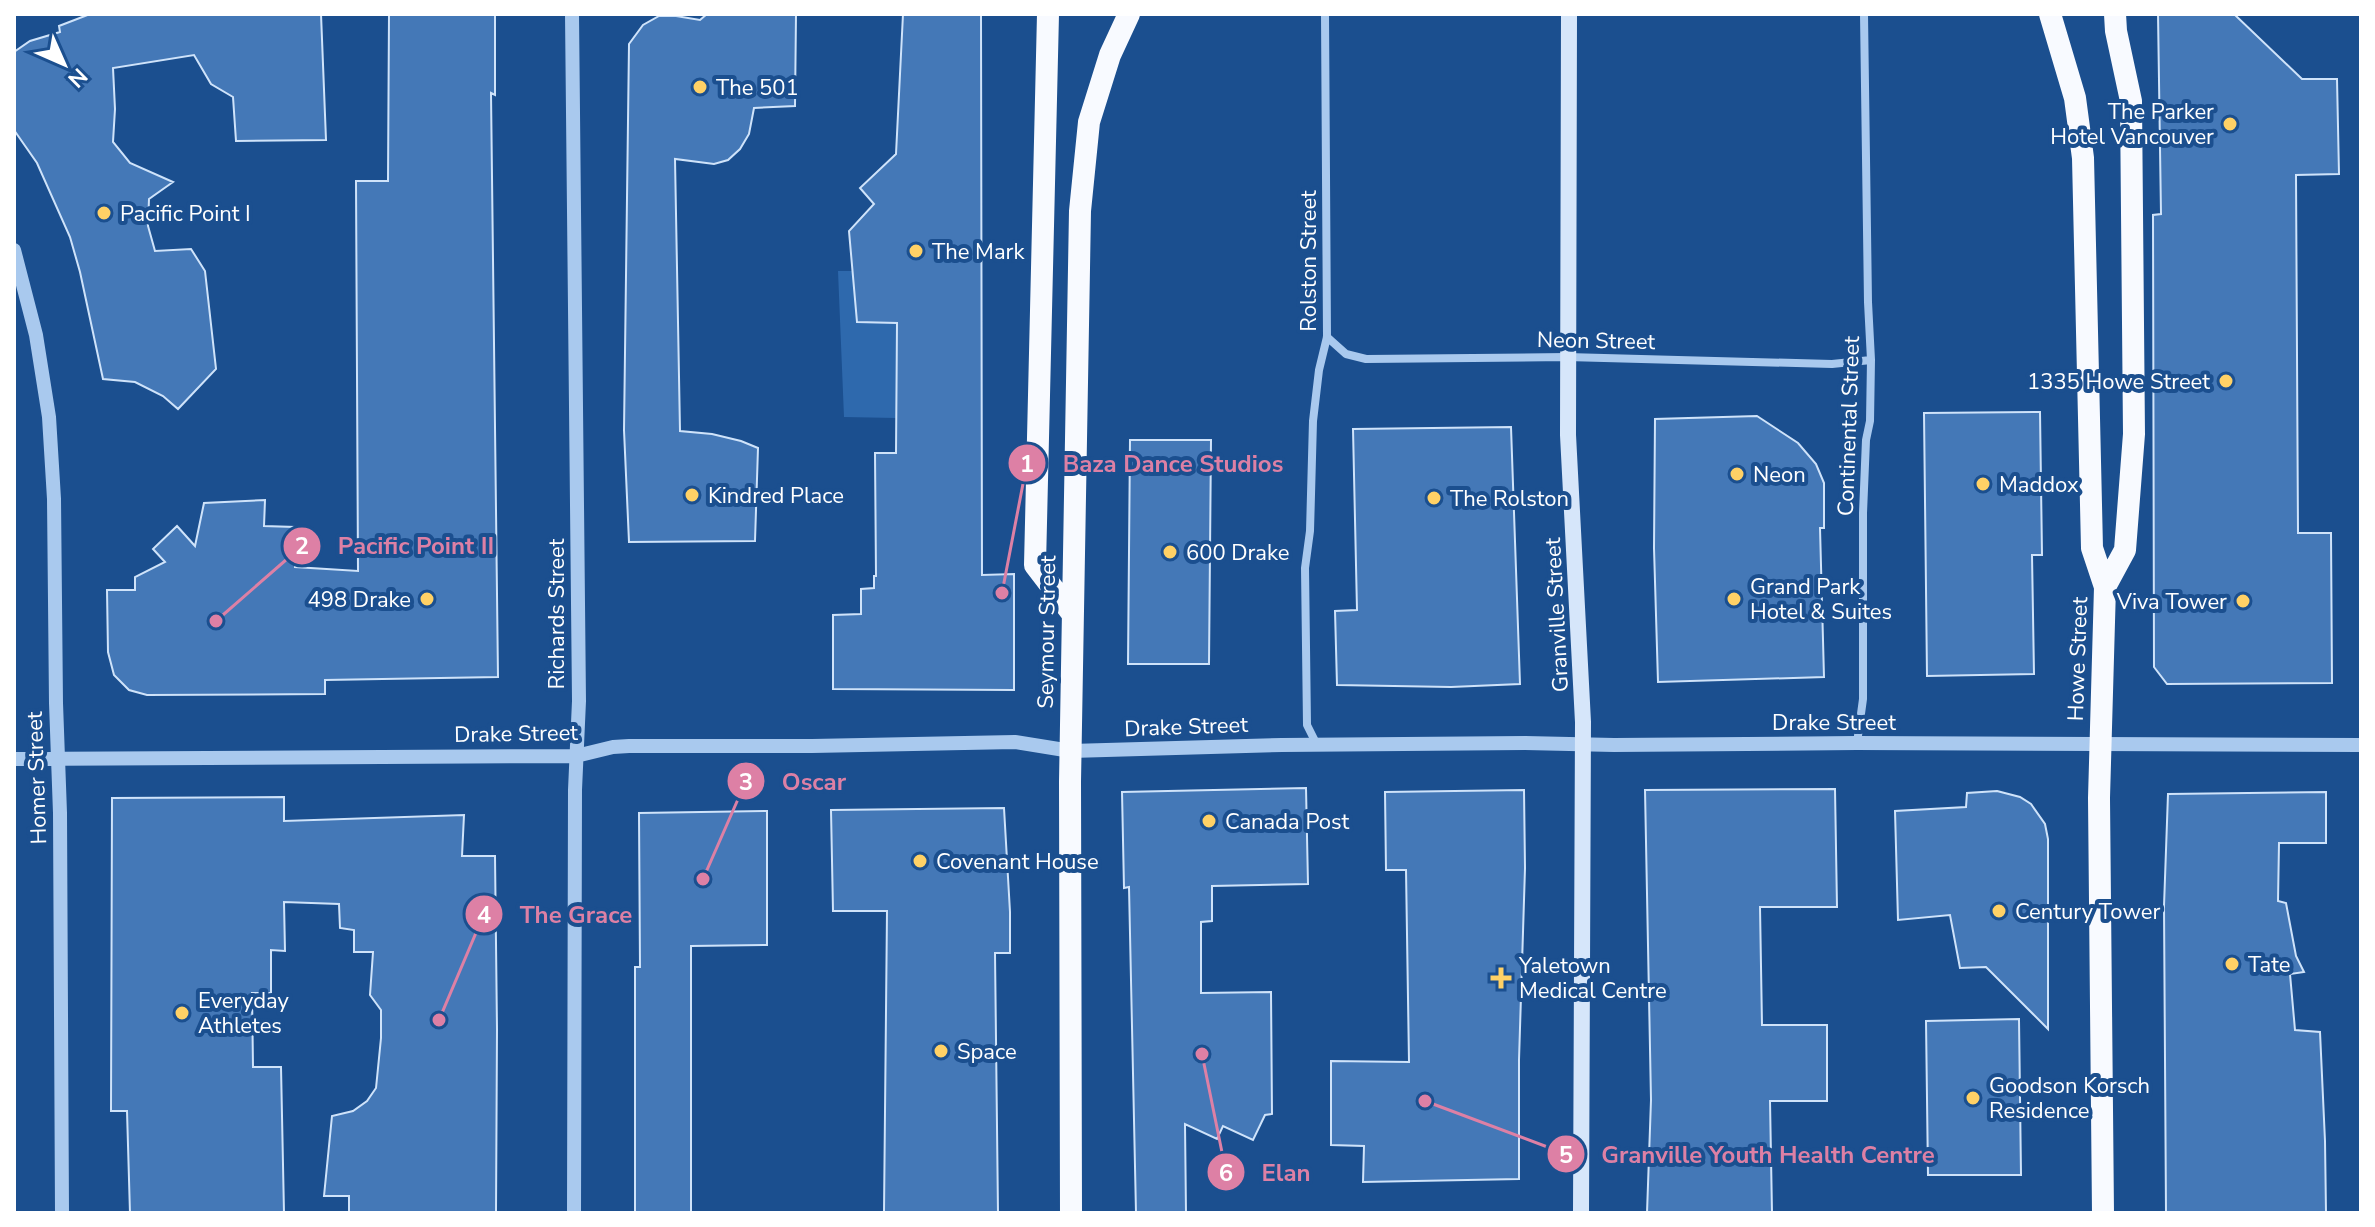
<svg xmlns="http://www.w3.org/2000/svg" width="2375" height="1227" viewBox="0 0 2375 1227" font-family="'Nunito Sans',sans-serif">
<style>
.green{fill:#2e69ad}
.building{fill:#4478b7;stroke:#cfe3fa;stroke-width:2}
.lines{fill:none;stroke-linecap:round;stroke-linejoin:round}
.minor{stroke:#a9c9ee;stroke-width:8}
.tertiary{stroke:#a9c9ee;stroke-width:14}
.secondary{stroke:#d6e6fa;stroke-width:16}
.trunk{stroke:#f8faff;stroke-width:22}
.poi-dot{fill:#ffd166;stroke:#1b4f8f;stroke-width:3}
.labels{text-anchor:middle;stroke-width:8;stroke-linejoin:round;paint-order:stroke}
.poi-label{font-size:22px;fill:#fff;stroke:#1b4f8f;text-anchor:start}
.street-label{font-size:22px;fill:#fff;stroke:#1b4f8f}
.leader{fill:none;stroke:#dd80a5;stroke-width:3}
.callout-dot{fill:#dd80a5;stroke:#1b4f8f;stroke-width:3}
.mark-label{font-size:24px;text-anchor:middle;font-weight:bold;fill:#fff}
.callout-label{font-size:24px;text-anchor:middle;font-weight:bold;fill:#dd80a5;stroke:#1b4f8f;stroke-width:8;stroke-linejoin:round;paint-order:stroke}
</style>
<rect width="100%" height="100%" fill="#1b4f8f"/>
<!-- green -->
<path class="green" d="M838,271H853L857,322L897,323L896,418L844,417Z"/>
<!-- building -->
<path class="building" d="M90,14H321L326,140L236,141L233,97L211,84L194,55L113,68L115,109L113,142L130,163L173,182L149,199L148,226L155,251L191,249L205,271L216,369L178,409L163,396L135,382L103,379L80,272L70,237L37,163L14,130V52L30,41L60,32L59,26Z
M389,14H495V95L491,93L498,677L325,680V694L147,695L129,690L114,675L108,652L107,590H135V577L165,562L153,549L177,526L195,546L204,503L265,500L264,526L295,527V567L358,571L356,181H388Z
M707,14H796L795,106L754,108L749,134L740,149L728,160L714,164L675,159L680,431L712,434L741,441L758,448L755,541L629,542L624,430L629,44L643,25L659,16H676L700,20Z
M903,14H981L982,575L1014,574V690L833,689V615L861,614V589L874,588V576H876L875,453H896L897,323L857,322L849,231L874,204L860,188L896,154Z
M2158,14H2234L2302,79H2337L2339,174L2296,175L2298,533H2331L2332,683L2167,684L2154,667L2153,215L2161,214Z
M2040,412L2042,555H2032L2034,674L1927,676L1924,413Z
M1757,416L1798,443L1816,464L1824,483V528H1820L1824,677L1658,682L1654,548L1655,419Z
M1511,427L1520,684L1451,687L1337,685L1335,611L1357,610L1353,429Z
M1130,440H1211L1209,664H1128Z
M1306,788L1308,884L1212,886V921L1201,922V993L1271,992L1272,1114L1265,1115L1253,1140L1223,1126L1217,1139L1185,1124L1186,1213H1136L1129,887L1124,888L1122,792Z
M1835,789L1837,907H1760L1762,1025H1827V1101H1770L1772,1213H1647L1651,1100L1645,790Z
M1524,790L1525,868L1519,1060V1179L1363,1182L1364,1146L1331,1145V1061L1409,1062L1406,870H1386L1385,792Z
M1997,791L2020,797L2031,804L2045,824L2048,839V1029L1986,967L1960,968L1950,915L1898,920L1895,811L1966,807L1967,793Z
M2326,792V843H2279L2278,901L2286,903L2296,956L2304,972L2290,974L2295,1030L2320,1032L2325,1141L2326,1213H2166L2164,906L2168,794Z
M284,797V821L464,815L462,856H495L497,1029L496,1213H349V1196H324L332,1116L353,1111L367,1101L376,1088L381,1038V1010L370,995L373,952H354V930L340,928L339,904L284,902L285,951L271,950V993H252L253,1067H281L284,1213H130L127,1111H111L112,798Z
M1004,808L1010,912V953H995L998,1213H884L887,911H833L831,810Z
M767,811V945L691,946V1213H635V967H640L639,813Z
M2019,1019L2021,1175H1928L1926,1021Z"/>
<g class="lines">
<!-- minor -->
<path class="minor" d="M1327,337L1346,354L1366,359L1567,357L1832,364L1871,360
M1857,743L1863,699V513L1866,440L1870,421L1871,360L1868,302L1864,14
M1317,745L1307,725L1305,568L1310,531L1313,421L1319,370L1327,337L1325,14"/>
<!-- tertiary -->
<path class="tertiary" d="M572,14L579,701L575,790L574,1213
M14,250L36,335L49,417L54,499L56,703L60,813L62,1213
M14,759L576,756L613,747L629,746H812L1015,742L1071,751L1282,745L1525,743L1614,745L1857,743L2361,745"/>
<!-- secondary -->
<path class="secondary" d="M1569,14L1568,435L1583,722L1581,1213"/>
<!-- trunk -->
<path class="trunk" d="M1048,14L1035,565L1071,612
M2050,14L2075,98L2083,158L2092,548L2105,587L2099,798L2103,1213
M2105,587L2125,550L2134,434L2131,101L2116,31L2115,14
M1071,1213L1070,782L1080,211L1089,122L1110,55L1129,14"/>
</g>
<!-- markers -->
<g class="poi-dot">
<circle cx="700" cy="87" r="8"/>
<circle cx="2230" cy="124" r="8"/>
<circle cx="104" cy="213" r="8"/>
<circle cx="916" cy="251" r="8"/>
<circle cx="2226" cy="381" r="8"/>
<circle cx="1737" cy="474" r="8"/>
<circle cx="1983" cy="484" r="8"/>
<circle cx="692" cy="495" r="8"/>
<circle cx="1434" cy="498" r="8"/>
<circle cx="1170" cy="552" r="8"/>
<circle cx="427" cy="599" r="8"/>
<circle cx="1734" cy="599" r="8"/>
<circle cx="2243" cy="601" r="8"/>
<circle cx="1209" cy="821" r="8"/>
<circle cx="920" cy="861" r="8"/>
<circle cx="1999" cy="911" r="8"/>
<circle cx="2232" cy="964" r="8"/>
<path d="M1497 966h8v8h8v8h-8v8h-8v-8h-8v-8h8z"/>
<circle cx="182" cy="1013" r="8"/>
<circle cx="941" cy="1051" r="8"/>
<circle cx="1973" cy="1098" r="8"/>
</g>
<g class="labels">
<!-- poi labels -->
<g class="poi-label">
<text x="716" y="95">The 501</text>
<text x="2214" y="119" text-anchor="end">The Parker<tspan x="2214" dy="25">Hotel Vancouver</tspan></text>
<text x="120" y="221">Pacific Point I</text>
<text x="932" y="259">The Mark</text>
<text x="2210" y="389" text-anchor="end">1335 Howe Street</text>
<text x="1753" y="482">Neon</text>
<text x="1999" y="492">Maddox</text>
<text x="708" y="503">Kindred Place</text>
<text x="1450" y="506">The Rolston</text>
<text x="1186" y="560">600 Drake</text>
<text x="1750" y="594">Grand Park<tspan x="1750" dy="25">Hotel &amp; Suites</tspan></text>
<text x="411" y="607" text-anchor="end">498 Drake</text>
<text x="2227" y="609" text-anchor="end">Viva Tower</text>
<text x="1225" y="829">Canada Post</text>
<text x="936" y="869">Covenant House</text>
<text x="2015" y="919">Century Tower</text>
<text x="2248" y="972">Tate</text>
<text x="1519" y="973">Yaletown<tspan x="1519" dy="25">Medical Centre</tspan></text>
<text x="198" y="1008">Everyday<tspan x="198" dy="25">Athletes</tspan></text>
<text x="957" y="1059">Space</text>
<text x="1989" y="1093">Goodson Korsch<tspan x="1989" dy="25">Residence</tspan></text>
</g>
<!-- street labels -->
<g class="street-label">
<text transform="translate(1308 261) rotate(-90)" y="8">Rolston Street</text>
<text transform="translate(1596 340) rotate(1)" y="8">Neon Street</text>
<text transform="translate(1848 426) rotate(-88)" y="8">Continental Street</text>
<text transform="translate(556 614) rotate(-90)" y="8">Richards Street</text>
<text transform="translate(1556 615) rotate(-93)" y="8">Granville Street</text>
<text transform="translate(1046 632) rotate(-89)" y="8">Seymour Street</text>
<text transform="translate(2077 659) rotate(-88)" y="8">Howe Street</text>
<text x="1834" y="730">Drake Street</text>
<text transform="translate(1186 726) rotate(-2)" y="8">Drake Street</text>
<text transform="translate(516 733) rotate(-1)" y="8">Drake Street</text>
<text transform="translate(36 778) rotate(-92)" y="8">Homer Street</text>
</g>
</g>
<!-- callouts -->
<path class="leader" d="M1002 593L1027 463M216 621L302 546M703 879L746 781M439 1020L484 914M1425 1101L1566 1154M1202 1054L1226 1172"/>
<g class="callout-dot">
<circle cx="1002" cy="593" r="8"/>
<circle cx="216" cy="621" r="8"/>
<circle cx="703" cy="879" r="8"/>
<circle cx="439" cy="1020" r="8"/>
<circle cx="1425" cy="1101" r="8"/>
<circle cx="1202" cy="1054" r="8"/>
<circle cx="1027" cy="463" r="20"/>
<circle cx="302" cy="546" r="20"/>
<circle cx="746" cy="781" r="20"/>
<circle cx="484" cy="914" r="20"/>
<circle cx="1566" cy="1154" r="20"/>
<circle cx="1226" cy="1172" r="20"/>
</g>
<g class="mark-label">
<text x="1027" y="472">1</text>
<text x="302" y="554">2</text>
<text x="746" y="790">3</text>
<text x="484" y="923">4</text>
<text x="1566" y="1163">5</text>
<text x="1226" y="1181">6</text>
</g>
<g class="callout-label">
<text x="1173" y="472">Baza Dance Studios</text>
<text x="416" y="554">Pacific Point II</text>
<text x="814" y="790">Oscar</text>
<text x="576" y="923">The Grace</text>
<text x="1768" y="1163">Granville Youth Health Centre</text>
<text x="1286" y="1181">Elan</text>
</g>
<!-- border -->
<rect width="2375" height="1227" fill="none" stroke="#ffffff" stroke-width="32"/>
<!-- north arrow -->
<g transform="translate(64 64) rotate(135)" stroke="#1b4f8f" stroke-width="6" paint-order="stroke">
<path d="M0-6L14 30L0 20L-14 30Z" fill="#ffffff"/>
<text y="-12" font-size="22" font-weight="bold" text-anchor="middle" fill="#ffffff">N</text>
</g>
</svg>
